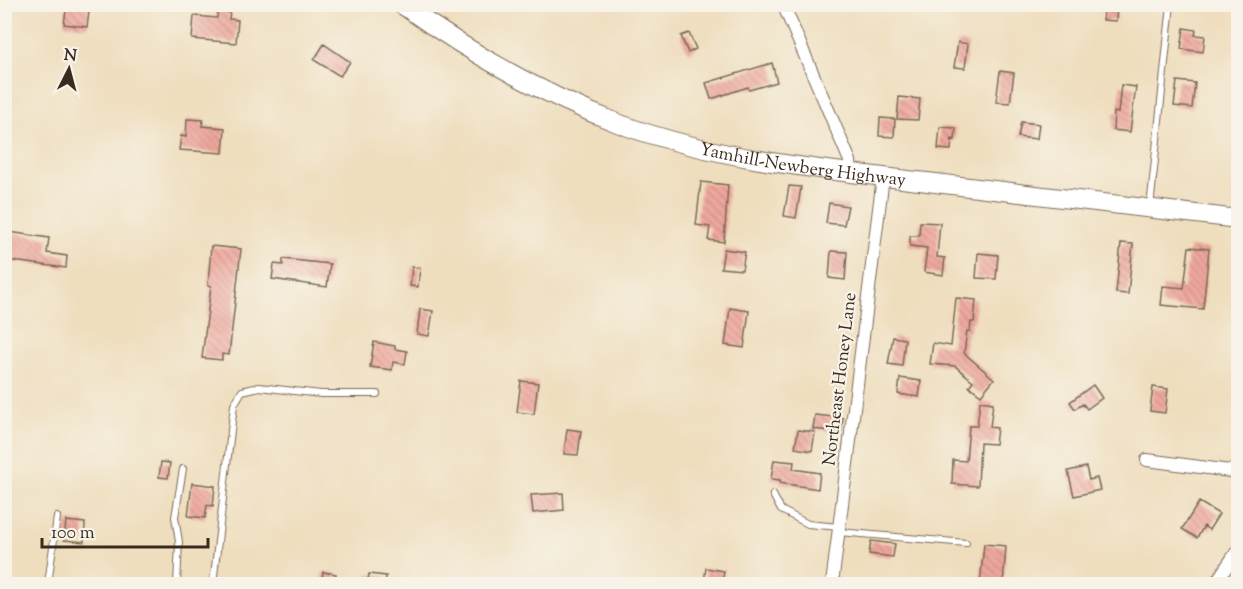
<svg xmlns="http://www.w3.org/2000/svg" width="1243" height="589" viewBox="0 0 1243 589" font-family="'Sorts Mill Goudy',serif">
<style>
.building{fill:url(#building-back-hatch)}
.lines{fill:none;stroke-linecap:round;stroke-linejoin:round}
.service-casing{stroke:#7a6956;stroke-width:8}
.minor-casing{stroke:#7a6956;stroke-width:14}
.primary-casing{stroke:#7a6956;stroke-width:20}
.service{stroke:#fff;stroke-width:6}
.minor{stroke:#fff;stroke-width:12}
.primary{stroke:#fff;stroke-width:18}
.labels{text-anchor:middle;stroke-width:4.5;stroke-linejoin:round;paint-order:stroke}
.street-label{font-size:18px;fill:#3b2a1e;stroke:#f7f3e8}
</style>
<defs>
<pattern id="building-back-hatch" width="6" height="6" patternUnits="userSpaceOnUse" patternTransform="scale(1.5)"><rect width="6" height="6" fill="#f0a89e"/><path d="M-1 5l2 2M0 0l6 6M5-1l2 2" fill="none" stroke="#c48980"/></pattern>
</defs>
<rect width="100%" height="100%" fill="#f7f3e8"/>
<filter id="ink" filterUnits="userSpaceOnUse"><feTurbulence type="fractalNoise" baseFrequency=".0167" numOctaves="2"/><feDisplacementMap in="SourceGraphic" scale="12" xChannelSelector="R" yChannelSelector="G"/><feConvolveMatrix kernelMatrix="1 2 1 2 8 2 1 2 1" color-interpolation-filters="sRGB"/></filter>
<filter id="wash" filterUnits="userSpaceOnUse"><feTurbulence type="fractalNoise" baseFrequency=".008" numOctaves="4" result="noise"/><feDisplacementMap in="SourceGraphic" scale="24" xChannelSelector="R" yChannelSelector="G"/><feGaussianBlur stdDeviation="1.35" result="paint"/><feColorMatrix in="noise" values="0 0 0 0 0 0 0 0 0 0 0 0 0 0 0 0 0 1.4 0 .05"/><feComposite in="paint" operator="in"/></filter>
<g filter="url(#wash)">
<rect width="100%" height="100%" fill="#efdebe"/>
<g id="blocks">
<!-- building -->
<path class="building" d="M67,4H90L87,27L64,24Z
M1104,4H1117L1116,21L1103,20Z
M218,11L230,12L229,19L238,20L236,43L192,39L194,16L217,18Z
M1184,28L1196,30L1195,35L1205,36L1203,52L1181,49Z
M689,33L696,49L688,53L681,36Z
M958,42L968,44L965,68L954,67Z
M324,44L350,62L340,76L314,60Z
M772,63L777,82L749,90L748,87L711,99L706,83Z
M1000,71L1014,73L1010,103L996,102Z
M1177,81L1195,83L1192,108L1174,106Z
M1121,85L1136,87L1130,132L1113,130L1114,112L1118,113Z
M899,97L920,99L918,120L897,119Z
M880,118L895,119L894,137L879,136Z
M187,119L203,120L202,126L225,128L223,153L179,150L181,136L186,137Z
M1021,122L1039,124L1037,139L1018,137Z
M940,127L956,128L955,140L952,139L951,150L938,149Z
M701,182L728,185L724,242L708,240L710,227L696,225Z
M789,186L801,187L796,218L784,216Z
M829,203L848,206L844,225L826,223Z
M920,222L940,223L937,257L945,258L943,275L924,272L927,248L910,246V236H919Z
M9,232L49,238L47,253L67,256L66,268L5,260Z
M1121,243L1133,244L1128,294L1116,293Z
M211,246L241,249L229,355L222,354V360L202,358L211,286H208Z
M1189,247L1209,249L1203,309L1161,305L1163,286L1184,288Z
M724,249L745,252L742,270L721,268Z
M831,251L847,252L845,280L829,278Z
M978,253L998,255L996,279L976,278Z
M283,259L330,264L327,287L272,279L274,264L283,265Z
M412,267L420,268L418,287L410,286Z
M956,298L976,300L974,322H971L970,331H967L964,353L994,379L981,395L969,386L973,381L955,366L930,364L933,343L951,346Z
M730,308L749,311L744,348L725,345Z
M420,309L433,311L429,336L417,334Z
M893,337L905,339L902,366L888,364Z
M374,342L395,346V349L407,351L405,364L393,362L392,370L370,367Z
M900,378L921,381L919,397L898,394Z
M521,381L538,383L534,414L517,412Z
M1093,385L1102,398L1087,409L1083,404L1075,409L1070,402Z
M1153,387L1168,389L1165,413L1150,411Z
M980,401L993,403L990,427L997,428L995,444L980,443L978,486L952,484L953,460L966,461L969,426H977Z
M815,415L843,418L841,432L813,429Z
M567,429L581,431L578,455L564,454Z
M798,430L815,432L812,451L795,448Z
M774,460L794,462L793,469L820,473L818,489L780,483V480L771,479Z
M161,462L170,463L168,478L159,477Z
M1086,467L1089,480L1097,478L1100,490L1074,496L1068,471Z
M192,483L215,486L213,506L207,505L205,518L188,516Z
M563,493L564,510L533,513L531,495Z
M1199,502L1219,514L1209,530L1204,526L1197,538L1182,529Z
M66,521L85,523L84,542L64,540Z
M871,541L895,544L893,557L869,554Z
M984,544L1006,546L1003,585H980Z
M706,568L724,571L722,585L704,582Z
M323,572L336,574L335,585H321Z
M369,574L386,576L385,585H367Z"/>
</g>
</g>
<g filter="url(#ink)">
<use href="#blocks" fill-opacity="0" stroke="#7a6956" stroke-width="1.5"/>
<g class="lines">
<defs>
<path id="service" d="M1150,208L1171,4
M773,495L781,510L808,524L839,527
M839,532L966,543
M48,584L57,517
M177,584L179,542L175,517L183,469
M213,584L234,405L242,391L259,387L321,394H377"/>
<path id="minor" d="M783,4L850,161L851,173
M1147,460L1238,472
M832,584L883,177
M1215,584L1238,550"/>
<g id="primary">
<path id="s1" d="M401,4C470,53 541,94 620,124C718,160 824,170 927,182C1031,195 1135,207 1238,219"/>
</g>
</defs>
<!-- service casing -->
<use href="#service" class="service-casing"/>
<!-- minor casing -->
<use href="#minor" class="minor-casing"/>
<!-- primary casing -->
<use href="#primary" class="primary-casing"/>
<!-- service -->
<use href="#service" class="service"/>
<!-- minor -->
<use href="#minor" class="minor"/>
<!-- primary -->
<use href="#primary" class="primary"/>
</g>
</g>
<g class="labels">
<!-- street labels -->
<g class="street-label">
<text dy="6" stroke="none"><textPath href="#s1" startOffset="438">Yamhill-Newberg Highway</textPath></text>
<text transform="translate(839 379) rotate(-83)" y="6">Northeast Honey Lane</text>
</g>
</g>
<!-- margin -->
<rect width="1243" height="589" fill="none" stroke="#f7f3e8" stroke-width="24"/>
<!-- north arrow -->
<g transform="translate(69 69) rotate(6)" stroke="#f7f3e8" stroke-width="4.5" paint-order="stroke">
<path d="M0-4.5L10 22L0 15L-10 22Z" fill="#3b2a1e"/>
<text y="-9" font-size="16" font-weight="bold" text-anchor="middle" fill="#3b2a1e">N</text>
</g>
<!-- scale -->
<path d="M42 538v9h166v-9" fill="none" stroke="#3b2a1e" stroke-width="3"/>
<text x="51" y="538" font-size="18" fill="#3b2a1e" stroke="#f7f3e8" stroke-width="4.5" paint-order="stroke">100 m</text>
</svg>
